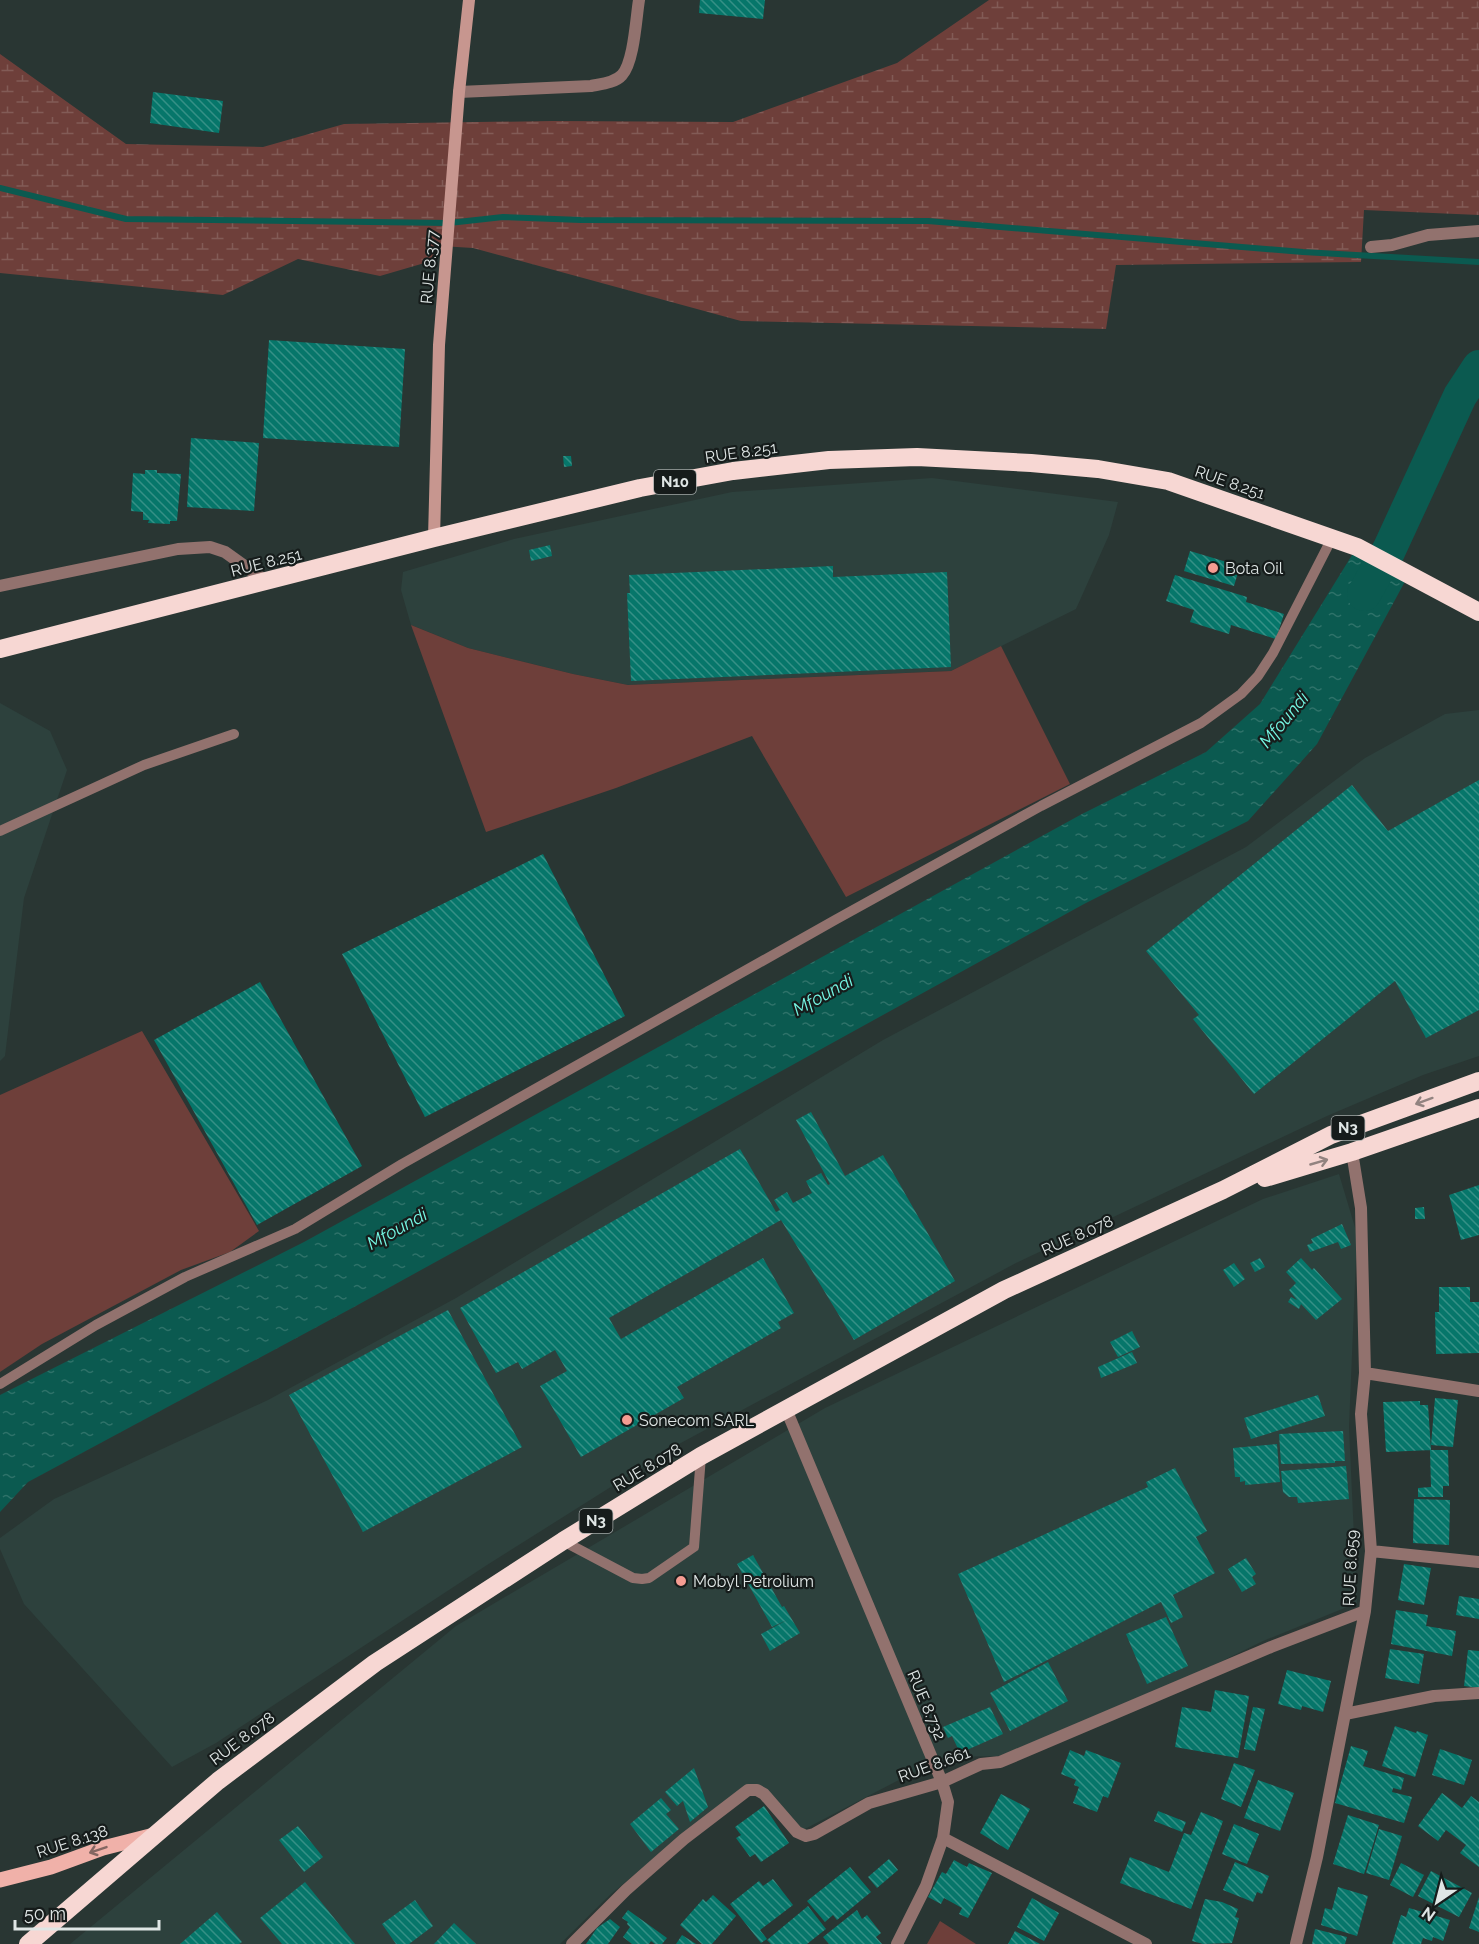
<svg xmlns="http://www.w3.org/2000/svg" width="1479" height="1944" viewBox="0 0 1479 1944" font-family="Raleway,sans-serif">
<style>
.built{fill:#2d413d}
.green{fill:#6e3f3a}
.wetland{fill:url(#wetland-marsh)}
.water{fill:url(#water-ripples)}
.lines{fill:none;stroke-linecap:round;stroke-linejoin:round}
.stream{stroke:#0b5a50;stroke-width:6}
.river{stroke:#0b5a50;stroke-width:34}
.building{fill:url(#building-back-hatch)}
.lane{stroke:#92726e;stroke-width:10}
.street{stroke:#92726e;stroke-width:12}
.secondary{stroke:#c7968f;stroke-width:12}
.primary{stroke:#f0b1a9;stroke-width:15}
.highway{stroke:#f7d7d3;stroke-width:18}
.oneway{stroke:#928380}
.oneway2{stroke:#836662}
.poi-dot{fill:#f59c92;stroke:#161c1b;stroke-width:2}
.labels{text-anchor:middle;stroke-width:4.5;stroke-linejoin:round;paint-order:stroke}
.shield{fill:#161c1b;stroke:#a3a9a8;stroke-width:1.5}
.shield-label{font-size:15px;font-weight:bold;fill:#dfe6e5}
.street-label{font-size:16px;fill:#dfe6e5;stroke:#161c1b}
.poi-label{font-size:16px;fill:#dfe6e5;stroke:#161c1b;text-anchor:start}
.water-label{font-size:18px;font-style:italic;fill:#75f7e4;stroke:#161c1b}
</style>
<defs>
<pattern id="wetland-marsh" width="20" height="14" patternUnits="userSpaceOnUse" patternTransform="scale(1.5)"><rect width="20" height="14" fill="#6e3f3a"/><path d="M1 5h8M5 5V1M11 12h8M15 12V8" fill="none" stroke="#825b56"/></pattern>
<pattern id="water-ripples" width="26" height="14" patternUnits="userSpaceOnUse" patternTransform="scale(1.5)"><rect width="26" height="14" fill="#0b5a50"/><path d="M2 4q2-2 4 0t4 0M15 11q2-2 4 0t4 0" fill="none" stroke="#2e7269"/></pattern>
<pattern id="building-back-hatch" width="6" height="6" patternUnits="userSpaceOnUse" patternTransform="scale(1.5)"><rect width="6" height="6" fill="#06766a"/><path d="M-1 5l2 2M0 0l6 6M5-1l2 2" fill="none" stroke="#369086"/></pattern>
</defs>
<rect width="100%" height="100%" fill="#293633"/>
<!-- built -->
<path class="built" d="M932,478L1118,502L1109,535L1076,609L951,671L628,685L573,674L468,648L411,625L401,590L403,572L514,539L732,492Z
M0,703L50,731L67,770L24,898L5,1056L0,1061Z
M1479,710V1056L1423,1075L1327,1116L1016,1263L679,1444L487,1565L216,1743L172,1767L24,1604L0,1549V1538L54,1499L268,1400L456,1298L883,1040L1246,847L1365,758L1445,714Z
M1339,1174L1357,1234L1349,1427L1357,1603L1263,1641L1210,1667L1000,1756L943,1757L801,1831L763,1788L704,1817L611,1894L560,1944H70L456,1626L825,1408L1263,1199Z"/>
<!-- green -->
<path class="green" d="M411,625L468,648L573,674L628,685L951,671L1001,646L1070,784L846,897L752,736L616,788L486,832Z
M142,1031L259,1231L230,1252L181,1270L42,1344L0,1372V1095Z
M940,1921L976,1944H927Z"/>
<!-- wetland -->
<path class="wetland" d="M989,0H1479V215L1364,210L1361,262L1116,265L1106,329L741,321L473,248L441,246L428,262L380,276L298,259L223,295L0,273V54L126,144L263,147L344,124L553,121L733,122L897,63Z"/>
<!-- water -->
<path class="water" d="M1357,547L1409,574L1317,744L1248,821L1084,904L354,1307L28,1482L0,1512V1395L304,1242L1082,814L1206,752L1260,704Z"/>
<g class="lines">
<!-- stream -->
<path class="stream" d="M0,188L126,219L449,223L503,217L581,220L928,221L1303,252L1479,262"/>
<!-- river -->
<path class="river" d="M1364,594L1389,550L1460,396L1479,367"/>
</g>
<!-- building -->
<path class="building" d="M700,0H765L763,19L699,13Z
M153,92L223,101L219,133L150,123Z
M269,340L405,349L399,447L263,438Z
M191,438L259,443L254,511L187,507Z
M563,456H571L572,466L564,467Z
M145,470H157V473L181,474L177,521H170V524L148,523L149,520H143V512L131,511L133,473L145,474Z
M550,545L552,556L531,561L529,550Z
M1190,551L1240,566L1234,586L1184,571Z
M833,566V577L947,572L951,667L631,681L627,593H630L629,575Z
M1175,575L1247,597L1246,602L1284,614L1276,639L1231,625L1229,634L1190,622L1194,610L1166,601Z
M1479,780V1010L1426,1038L1395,981L1254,1094L1193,1019L1199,1015L1146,951L1352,785L1388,831Z
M543,854L625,1016L425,1117L342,954Z
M260,982L362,1166L257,1225L154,1040Z
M811,1112L845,1176L883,1155L955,1281L854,1340L781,1220L609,1318L621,1339L763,1258L794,1313L778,1322L781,1328L677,1387L684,1398L581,1457L540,1386L567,1371L555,1350L522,1369L518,1362L496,1373L460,1308L740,1149L776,1212L780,1210L774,1200L787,1192L793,1203L812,1193L806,1181L821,1173L828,1185L830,1184L796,1120Z
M1479,1185V1235L1461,1240L1449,1195Z
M1424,1207L1425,1219H1415V1208Z
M1342,1224L1351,1245L1341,1249L1338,1242L1310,1252L1307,1245L1313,1243L1311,1239Z
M1260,1258L1265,1267L1255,1272L1250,1263Z
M1301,1258L1312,1270L1314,1268L1342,1299L1316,1320L1301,1304L1299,1309L1288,1302L1291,1297L1297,1300L1289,1290L1296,1283L1286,1272Z
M1234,1263L1245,1279L1234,1287L1223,1270Z
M1439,1287H1470V1302H1479V1353L1436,1354L1435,1312H1439Z
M448,1310L522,1447L363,1532L289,1395Z
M1132,1331L1140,1347L1118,1357L1110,1342Z
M1132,1352L1137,1363L1101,1378L1098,1367Z
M1318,1395L1325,1416L1251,1439L1244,1418Z
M1435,1398L1458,1400L1453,1447L1431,1445Z
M1420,1401V1405H1428L1431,1450L1386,1452L1383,1402Z
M1343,1431L1345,1461H1335V1463L1281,1464L1279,1434Z
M1277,1444L1280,1482L1245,1485V1481L1240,1482V1477H1235L1233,1448Z
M1430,1450H1448L1449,1486H1443V1497H1418V1488L1431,1487Z
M1346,1466L1349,1499L1298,1503L1297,1497H1289L1283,1492L1281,1471Z
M1175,1468L1207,1531L1196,1537L1215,1573L1173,1595L1183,1617L1171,1623L1161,1602L1004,1682L958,1574L1148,1487L1146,1482Z
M1414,1499L1450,1500L1449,1545L1413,1543Z
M753,1555L782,1607L784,1606L800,1633L770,1651L761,1634L787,1620L772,1627L737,1564Z
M1246,1558L1256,1574L1252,1577L1256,1584L1242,1592L1228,1569Z
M1404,1564L1431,1568L1424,1605L1398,1600Z
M1459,1596L1479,1599V1619L1456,1615Z
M1396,1610L1428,1615L1426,1626L1456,1631L1452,1656L1391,1644Z
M1166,1617L1188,1666L1147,1684L1126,1634Z
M1390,1649L1424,1654L1419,1684L1385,1678Z
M1468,1650L1479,1651V1688L1464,1686Z
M1048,1662L1068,1701L1010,1731L990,1693Z
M1287,1670L1331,1681L1323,1712L1302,1706L1301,1710L1278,1704Z
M1215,1690L1249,1696L1238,1758L1175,1747L1182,1707L1211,1712Z
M990,1707L1003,1734L960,1753L952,1736L948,1738L943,1727Z
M1253,1707L1265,1709L1255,1751L1244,1749Z
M1395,1726L1416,1733L1417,1731L1428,1735L1415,1777L1382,1766Z
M1351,1746L1368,1751L1363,1766L1404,1778L1401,1790L1393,1788L1392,1792L1412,1797L1404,1823L1335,1803Z
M1440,1749L1472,1760L1464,1785L1432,1775Z
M1070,1750L1084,1756L1086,1750L1121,1763L1108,1798L1103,1796L1097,1812L1073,1803L1079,1787L1074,1785L1076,1780L1061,1774Z
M1234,1763L1255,1770L1241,1807L1221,1799Z
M694,1768L708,1807L690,1822L683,1801L677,1806L665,1792Z
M1258,1780L1294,1793L1280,1831L1244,1818Z
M1442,1793L1462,1808L1471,1796L1479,1802V1867L1460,1853L1466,1845L1446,1830L1438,1841L1418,1826Z
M1001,1794L1030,1809L1008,1850L980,1833Z
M661,1798L671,1810L666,1814L679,1829L651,1852L630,1824Z
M764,1806L789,1843L761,1862L755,1854L750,1857L736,1838L741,1835L735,1827Z
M1158,1811L1186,1822L1182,1832L1154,1821Z
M1201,1812L1223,1821L1191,1909L1120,1883L1130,1857L1169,1872L1184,1833L1191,1835Z
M1348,1815L1379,1825L1364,1874L1333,1864Z
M1234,1824L1259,1834L1247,1864L1222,1854Z
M298,1826L323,1857L304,1872L279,1840Z
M1379,1829L1402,1836L1389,1880L1366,1873Z
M889,1859L898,1870L877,1888L868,1877Z
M954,1860L967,1867L969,1863L992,1873L968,1918L959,1914L962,1908L944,1898L941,1904L928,1897L942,1872L946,1874Z
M1235,1862L1269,1876L1262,1894L1257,1892L1253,1902L1223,1890Z
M1401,1863L1424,1875L1413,1897L1390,1885Z
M850,1867L871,1892L837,1920L833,1915L825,1922L807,1901Z
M1431,1871L1472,1893L1459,1917L1418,1896Z
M773,1879L793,1905L760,1930L767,1939L761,1943L730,1904L759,1881L763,1886Z
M305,1882L355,1944H282L260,1918Z
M1338,1887L1368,1896L1357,1936L1321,1925L1325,1908L1332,1910Z
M713,1895L736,1916L712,1944H702L680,1925L703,1899L706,1902Z
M1479,1897V1932L1469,1928Z
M1032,1898L1059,1913L1044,1941L1017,1927Z
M1205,1899L1222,1902L1238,1909L1235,1917L1239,1918L1232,1943L1203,1944L1192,1941Z
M415,1900L433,1926L409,1944H396L382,1924Z
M808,1906L826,1929L807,1944H771L767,1940Z
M1409,1908L1450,1920L1443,1941L1433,1937L1432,1941L1423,1938L1421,1944H1392L1401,1915L1406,1917Z
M628,1910L667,1938L662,1944H655L651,1941L649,1944H632L623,1937L630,1927L627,1924L628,1922L622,1918Z
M857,1910L862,1919L867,1915L881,1933L876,1937L882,1944H829L823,1937Z
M217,1912L242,1942L239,1944H180Z
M610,1919L620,1927L608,1944H586L597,1928Z
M454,1923L476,1944H434Z
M1315,1929L1347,1937L1345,1944H1312Z
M1015,1931L1040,1944H1008Z
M682,1935L696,1944H676Z"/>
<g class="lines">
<!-- lane -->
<path class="lane" d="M0,831L144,765L234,734
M0,1384L96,1325L185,1277L295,1229L402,1164L835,920L1041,806L1201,723L1241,694L1258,676L1273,653L1332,538
M563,1541L633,1578L642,1579L649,1578L694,1547L701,1456"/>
<!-- street -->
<path class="street" d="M459,92L591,86C601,84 615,83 622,75C634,62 636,18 639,0
M1371,247L1392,245L1428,235L1479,231
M0,586L178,549L210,547L225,552L267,582
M1365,1373L1479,1391
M786,1409L942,1782L948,1802L943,1838L1146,1944
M1371,1551L1479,1562
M1345,1714L1434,1696L1479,1693
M572,1944L626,1890L684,1839L748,1790H757L764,1794L797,1832L806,1836L814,1834L869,1803L942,1782L981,1764L1000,1762L1271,1647L1365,1611
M897,1944L926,1886L943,1838
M1296,1944L1317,1857L1365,1611L1371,1551L1361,1414L1365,1373L1361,1208L1352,1152"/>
<!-- secondary -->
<path class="secondary" d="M434,538L439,345L459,92L469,0"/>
<!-- primary -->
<path class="primary" d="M0,1880L51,1867L103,1848L154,1835"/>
<!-- highway -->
<path class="highway" d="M0,649L434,538L640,488L733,471L829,460L917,457L1031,463L1098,469L1168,481L1357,547L1479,612
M1265,1178L1352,1152L1479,1108
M28,1944L218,1781L375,1663L563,1541L701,1456L1004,1290L1223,1190L1331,1135L1479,1081"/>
</g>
<!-- one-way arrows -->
<defs><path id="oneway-shaft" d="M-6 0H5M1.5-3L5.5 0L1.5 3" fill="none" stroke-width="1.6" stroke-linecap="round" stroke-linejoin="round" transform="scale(1.5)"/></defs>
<g class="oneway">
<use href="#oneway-shaft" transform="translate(1424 1101) rotate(160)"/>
<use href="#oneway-shaft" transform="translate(1319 1162) rotate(-16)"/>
</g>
<use class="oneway2" href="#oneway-shaft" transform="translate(98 1850) rotate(161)"/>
<!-- markers -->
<g class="poi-dot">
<circle cx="1213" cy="568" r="6"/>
<circle cx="627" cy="1420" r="6"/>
<circle cx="681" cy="1581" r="6"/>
</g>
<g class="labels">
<!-- shield labels -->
<g class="shield">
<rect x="654" y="470" width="42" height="24" rx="4.5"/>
<rect x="1331.5" y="1116" width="33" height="24" rx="4.5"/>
<rect x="579.5" y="1509" width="33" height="24" rx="4.5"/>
</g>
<g class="shield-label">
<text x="675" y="487">N10</text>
<text x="1348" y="1133">N3</text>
<text x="596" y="1526">N3</text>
</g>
<!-- street labels -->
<g class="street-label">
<text transform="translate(429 267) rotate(-85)" y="6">RUE 8.377</text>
<text transform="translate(741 452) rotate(-8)" y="6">RUE 8.251</text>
<text transform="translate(1230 482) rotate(19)" y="6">RUE 8.251</text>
<text transform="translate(266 562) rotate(-14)" y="6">RUE 8.251</text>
<text transform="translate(1077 1235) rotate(-24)" y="6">RUE 8.078</text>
<text transform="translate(647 1467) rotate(-31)" y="6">RUE 8.078</text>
<text transform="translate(1350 1568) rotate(-87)" y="6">RUE 8.659</text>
<text transform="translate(927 1705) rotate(67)" y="6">RUE 8.732</text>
<text transform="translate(242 1738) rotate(-37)" y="6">RUE 8.078</text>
<text transform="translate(934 1764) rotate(-20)" y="6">RUE 8.661</text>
<text transform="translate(72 1841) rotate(-18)" y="6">RUE 8.138</text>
</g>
<!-- poi labels -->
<g class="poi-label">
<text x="1225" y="574">Bota Oil</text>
<text x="639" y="1426">Sonecom SARL</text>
<text x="693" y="1587">Mobyl Petrolium</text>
</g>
<!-- water labels -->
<g class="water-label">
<text transform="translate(1284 720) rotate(-50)" y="6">Mfoundi</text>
<text transform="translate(823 995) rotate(-29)" y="6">Mfoundi</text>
<text transform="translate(397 1229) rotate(-29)" y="6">Mfoundi</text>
</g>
</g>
<!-- north arrow -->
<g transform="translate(1437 1902) rotate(215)" stroke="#161c1b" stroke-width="4.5" paint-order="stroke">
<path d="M0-4.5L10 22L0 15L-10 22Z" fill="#dfe6e5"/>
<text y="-9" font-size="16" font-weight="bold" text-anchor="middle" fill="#dfe6e5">N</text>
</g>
<!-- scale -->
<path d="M15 1920v9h144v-9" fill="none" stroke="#dfe6e5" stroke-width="3"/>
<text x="24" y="1920" font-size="18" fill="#dfe6e5" stroke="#161c1b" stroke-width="4.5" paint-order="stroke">50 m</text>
</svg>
